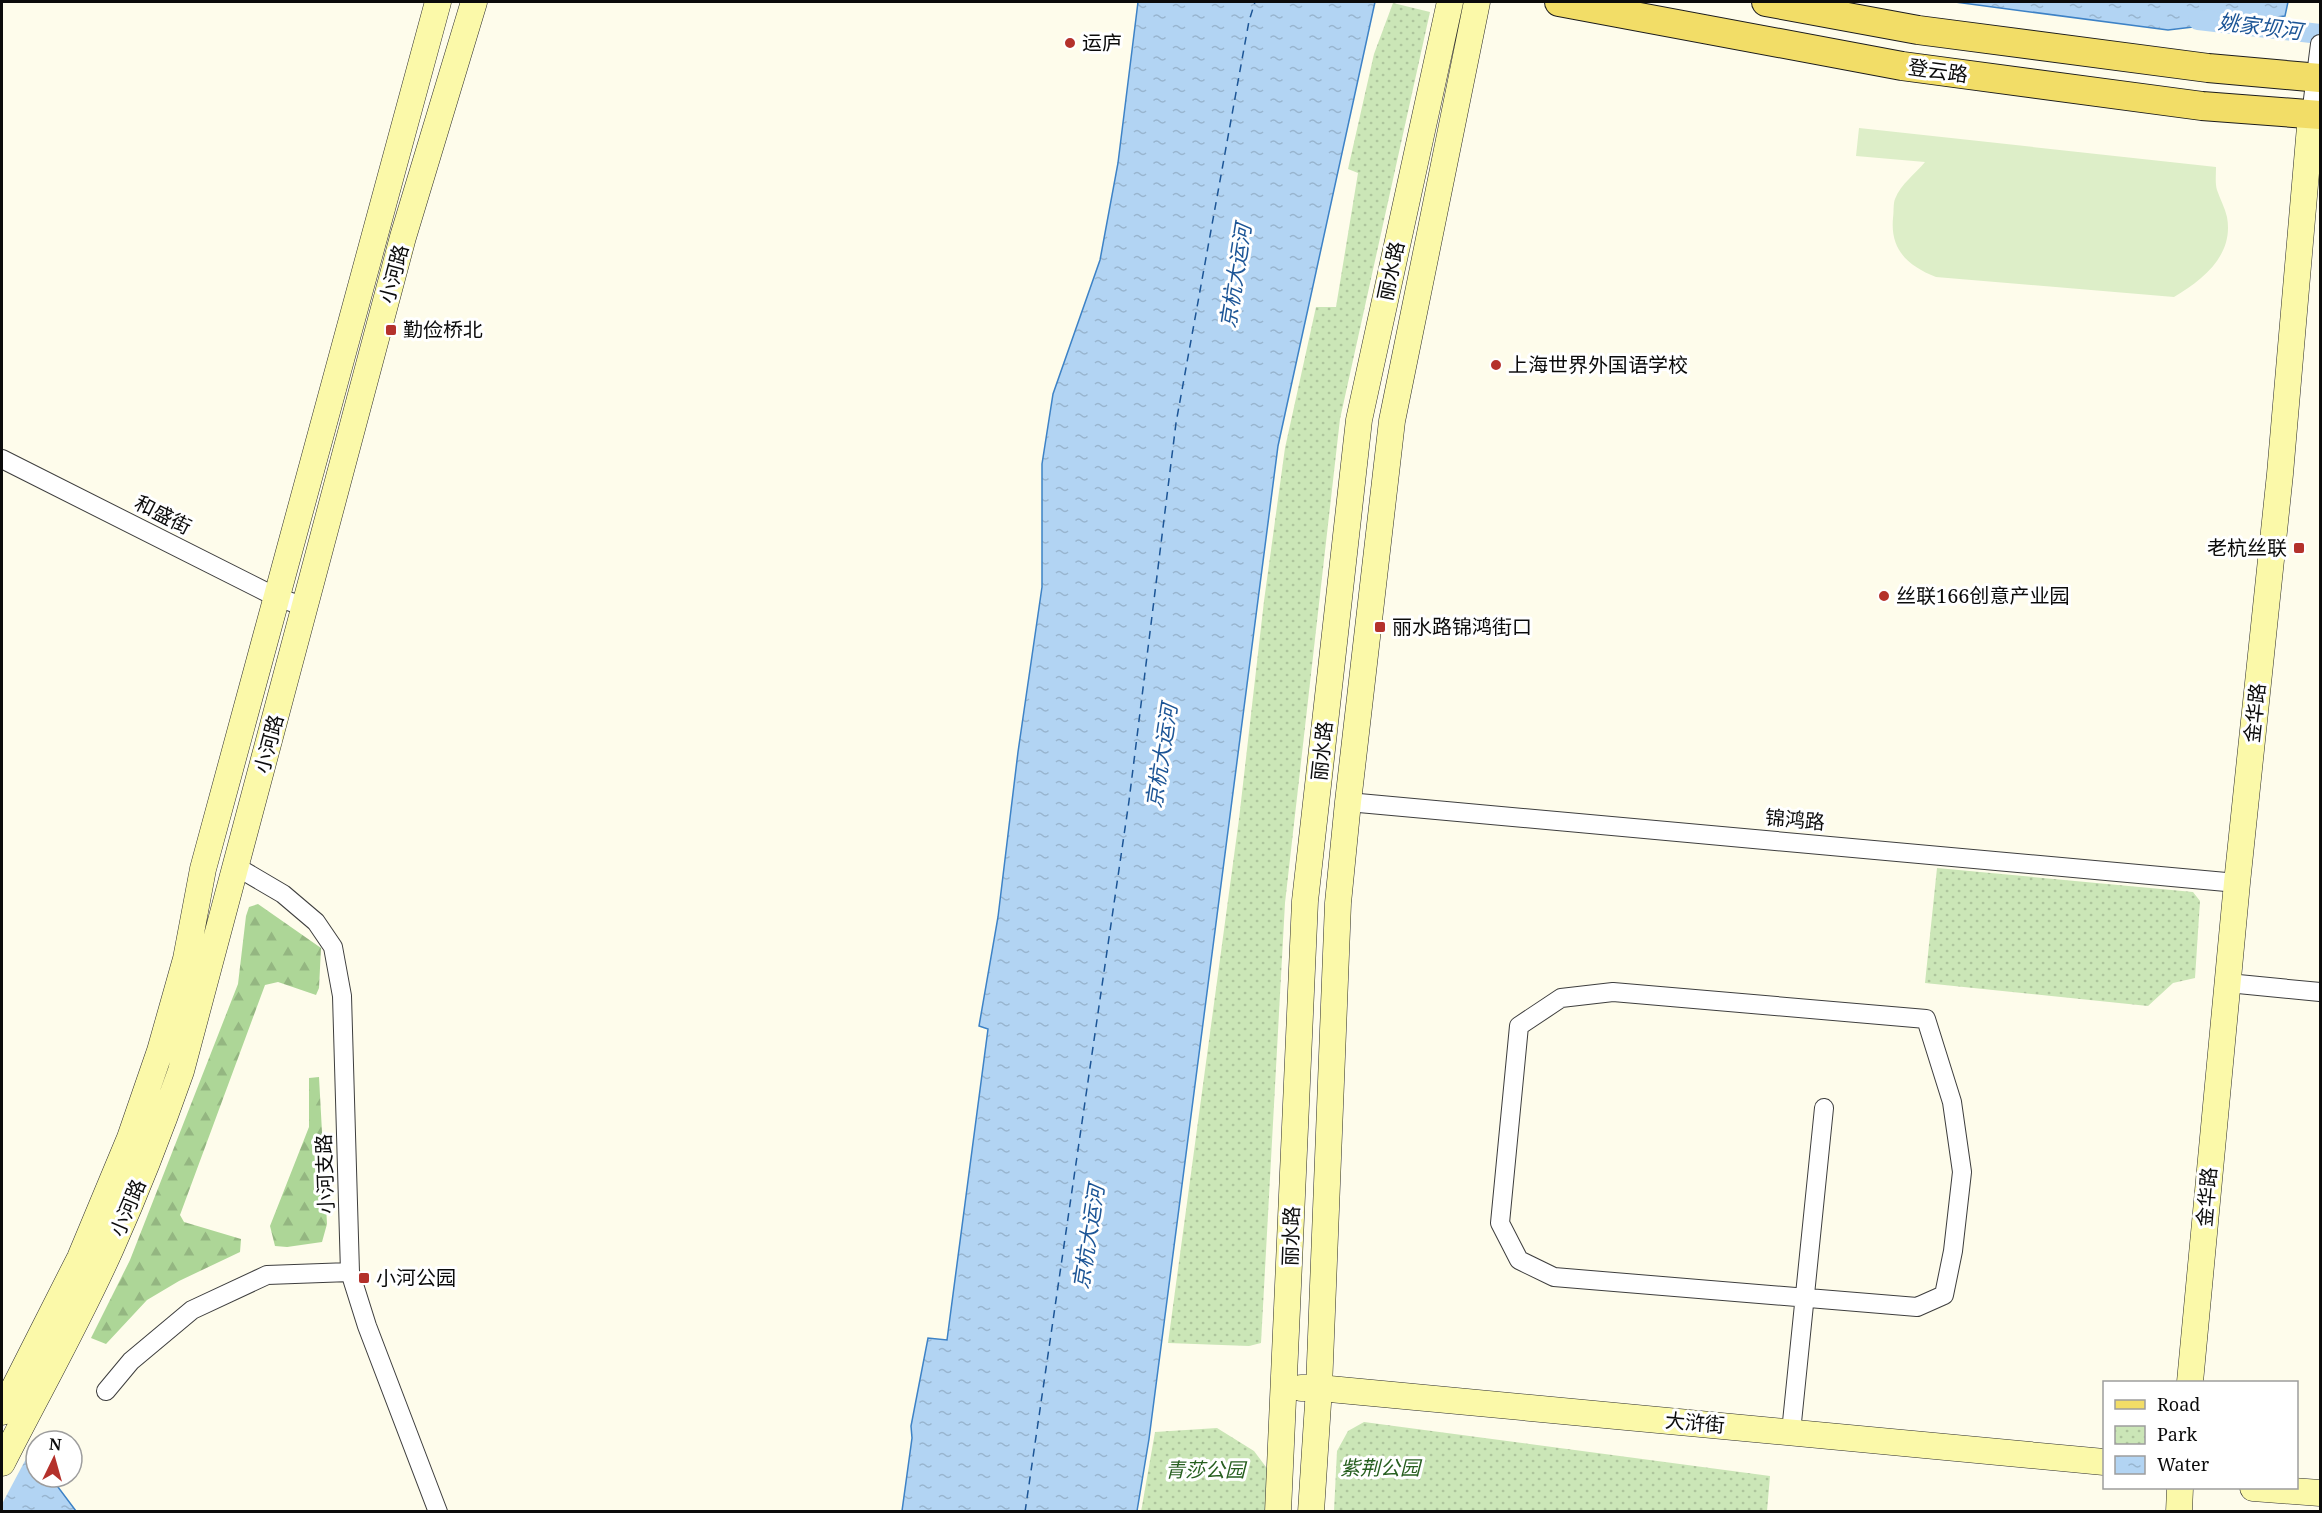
<svg xmlns="http://www.w3.org/2000/svg" width="2322" height="1513" viewBox="0 0 2322 1513" font-family="'Noto Serif','Noto Sans SC',serif">
<style>
.forest{fill:url(#forest-firs)}
.park{fill:url(#park-dots)}
.pitch{fill:#ddeec8}
.water{fill:url(#water-ripples);stroke:#3d82c6;stroke-width:1.5}
.pier{fill:#fefceb}
.lines{fill:none;stroke-linecap:round;stroke-linejoin:round}
.canal{stroke:#b2d4f3;stroke-width:20}
.ferry{stroke:#1c5596;stroke-width:1.5;stroke-dasharray:8 6;stroke-linecap:butt}
.street-casing{stroke:#3e3e3e;stroke-width:20}
.secondary-casing{stroke:#2d2d2d;stroke-width:27}
.primary-casing{stroke:#1c1c1c;stroke-width:30}
.street{stroke:#fff;stroke-width:18}
.secondary{stroke:#fbf9a9;stroke-width:26}
.primary{stroke:#f2dd67;stroke-width:28}
.poi-dot{fill:#b4312b;stroke:#fff;stroke-width:2}
.labels{text-anchor:middle;stroke-width:6;stroke-linejoin:round;paint-order:stroke}
.poi-label{font-size:20px;fill:#0b0b0b;stroke:#fff;text-anchor:start}
.street-label{font-size:20px;fill:#0b0b0b;stroke:#fff}
.park-label{font-size:20px;font-style:italic;fill:#275f20;stroke:#fff}
.water-label{font-size:21px;font-style:italic;fill:#1c5596;stroke:#fff}
</style>
<defs>
<pattern id="forest-firs" width="22" height="20" patternUnits="userSpaceOnUse" patternTransform="scale(1.5)"><rect width="22" height="20" fill="#add697"/><path d="M5 1l3.5 6h-7zM16 11l3.5 6h-7z" fill="#94b681"/></pattern>
<pattern id="park-dots" width="8" height="8" patternUnits="userSpaceOnUse" patternTransform="scale(1.5)"><rect width="8" height="8" fill="#cbe6b7"/><path d="M2 2h.1M6 6h.1" fill="none" stroke="#adc49c" stroke-width="1.8" stroke-linecap="round"/></pattern>
<pattern id="water-ripples" width="26" height="14" patternUnits="userSpaceOnUse" patternTransform="scale(1.5)"><rect width="26" height="14" fill="#b2d4f3"/><path d="M2 4q2-2 4 0t4 0M15 11q2-2 4 0t4 0" fill="none" stroke="#98b5cf"/></pattern>
</defs>
<rect width="100%" height="100%" fill="#fefceb"/>
<!-- forest -->
<path class="forest" d="M258,904L321,948L319,988L316,995L278,982L265,985L180,1215L184,1222L241,1239L240,1252L179,1281L147,1300L106,1344L91,1338L130,1260L238,984L246,916L249,907Z
M319,1077L327,1224L322,1242L287,1247L275,1246L270,1226L309,1127V1078Z"/>
<!-- park -->
<path class="park" d="M1393,3L1430,12L1340,419L1285,903L1261,1343L1249,1346L1168,1343L1239,819L1264,601L1285,448L1316,307H1336L1358,173L1348,169L1374,54Z
M1937,868L2193,892L2200,901L2195,978L2173,983L2148,1006L1925,983Z
M1364,1422L1770,1476L1767,1511H1334L1337,1451L1348,1431Z
M1217,1428L1254,1451L1269,1471L1267,1511L1141,1512L1155,1432Z"/>
<!-- pitch -->
<path class="pitch" d="M1859,128L2216,167C2216,175 2215,183 2217,190C2220,199 2225,208 2227,217C2234,255 2203,280 2174,297L1936,277C1908,266 1890,250 1893,218C1894,212 1893,204 1895,199C1901,184 1915,174 1925,162L1856,156Z"/>
<!-- water -->
<path class="water" d="M1138,2H1375L1278,446L1149,1439L1137,1511H902L912,1438L911,1426L928,1338L947,1340L988,1029L979,1026L998,917L1018,752L1042,587V464L1053,394L1100,260L1118,163Z
M1955,2H2288L2285,16L2168,30Z
M2,1434L36,1466V1477H47L58,1487L76,1511H2Z"/>
<!-- pier -->
<path class="pier" d="M2,1431L28,1455L2,1504Z"/>
<g class="lines">
<!-- canal -->
<path class="canal" d="M2198,20L2320,34"/>
<!-- ferry -->
<path class="ferry" d="M1025,1512L1129,801L1176,423L1249,21L1255,2"/>
<defs>
<path id="street" d="M2311,115L2320,44
M2,459L276,597L306,607
M1348,802L2237,883
M237,867L283,894L316,922L333,947L342,996L350,1272L367,1326L438,1512
M2228,983L2320,992
M1613,992L1926,1019L1952,1102L1962,1172L1953,1251L1944,1295L1917,1307L1554,1277L1519,1260L1500,1223L1519,1026L1561,998Z
M106,1391L131,1361L192,1310L267,1275L350,1272
M1791,1432L1824,1108"/>
<path id="secondary" d="M2190,1382L2237,883L2280,474L2311,115
M1301,1388H1319L2104,1462
M2,1412L80,1258L130,1138L160,1051L186,959L203,869L438,2
M2,1463C38,1392 78,1322 111,1248C137,1190 160,1131 181,1071L403,237L474,2
M2253,1488L2320,1493
M1278,1512L1305,901L1359,420L1450,2
M1311,1512L1319,1388L1338,903L1348,802L1392,421L1477,2
M2179,1512L2180,1488"/>
<path id="primary" d="M1559,2L1902,66L2202,106L2320,115
M1766,2L1918,30L2208,68L2320,78"/>
</defs>
<!-- street casing -->
<use href="#street" class="street-casing"/>
<!-- secondary casing -->
<use href="#secondary" class="secondary-casing"/>
<!-- primary casing -->
<use href="#primary" class="primary-casing"/>
<!-- street -->
<use href="#street" class="street"/>
<!-- secondary -->
<use href="#secondary" class="secondary"/>
<!-- primary -->
<use href="#primary" class="primary"/>
</g>
<!-- markers -->
<g class="poi-dot">
<circle cx="1070" cy="43" r="6"/>
<rect x="385" y="324" width="12" height="12" rx="3"/>
<circle cx="1496" cy="365" r="6"/>
<rect x="2293" y="542" width="12" height="12" rx="3"/>
<circle cx="1884" cy="596" r="6"/>
<rect x="1374" y="621" width="12" height="12" rx="3"/>
<rect x="358" y="1272" width="12" height="12" rx="3"/>
</g>
<g class="labels">
<!-- poi labels -->
<g class="poi-label">
<text x="1082" y="50">运庐</text>
<text x="403" y="337">勤俭桥北</text>
<text x="1508" y="372">上海世界外国语学校</text>
<text x="2287" y="555" text-anchor="end">老杭丝联</text>
<text x="1896" y="603">丝联166创意产业园</text>
<text x="1392" y="634">丽水路锦鸿街口</text>
<text x="376" y="1285">小河公园</text>
</g>
<!-- street labels -->
<g class="street-label">
<text transform="translate(1938 71) rotate(8)" y="7">登云路</text>
<text transform="translate(1391 271) rotate(-78)" y="7">丽水路</text>
<text transform="translate(394 274) rotate(-75)" y="7">小河路</text>
<text transform="translate(163 515) rotate(27)" y="7">和盛街</text>
<text transform="translate(2255 713) rotate(-84)" y="7">金华路</text>
<text transform="translate(269 744) rotate(-75)" y="7">小河路</text>
<text transform="translate(1322 751) rotate(-84)" y="7">丽水路</text>
<text transform="translate(1795 820) rotate(5)" y="7">锦鸿路</text>
<text transform="translate(325 1174) rotate(-92)" y="7">小河支路</text>
<text transform="translate(2207 1197) rotate(-85)" y="7">金华路</text>
<text transform="translate(128 1208) rotate(-67)" y="7">小河路</text>
<text transform="translate(1291 1236) rotate(-88)" y="7">丽水路</text>
<text transform="translate(1695 1423) rotate(5)" y="7">大浒街</text>
</g>
<!-- park labels -->
<g class="park-label">
<text x="1380" y="1475">紫荆公园</text>
<text x="1205" y="1477">青莎公园</text>
</g>
<!-- water labels -->
<g class="water-label">
<text transform="translate(2260 27) rotate(7)" y="7">姚家坝河</text>
<text transform="translate(1236 276) rotate(-81)" y="7">京杭大运河</text>
<text transform="translate(1162 756) rotate(-81)" y="7">京杭大运河</text>
<text transform="translate(1089 1237) rotate(-81)" y="7">京杭大运河</text>
</g>
</g>
<!-- border -->
<rect width="2322" height="1513" fill="none" stroke="#0b0b0b" stroke-width="6"/>
<!-- legend -->
<rect x="2103" y="1381" width="195" height="108" fill="#ffffff" stroke="#9d9d9d" stroke-width="1.5"/>
<rect x="2115" y="1400" width="30" height="9" fill="#f2dd67" stroke="#9d9d9d" stroke-width="1.5"/>
<text x="2157" y="1411" font-size="18" fill="#0b0b0b">Road</text>
<rect x="2115" y="1426" width="30" height="18" fill="url(#park-dots)" stroke="#9d9d9d" stroke-width="1.5"/>
<text x="2157" y="1441" font-size="18" fill="#0b0b0b">Park</text>
<rect x="2115" y="1456" width="30" height="18" fill="url(#water-ripples)" stroke="#9d9d9d" stroke-width="1.5"/>
<text x="2157" y="1471" font-size="18" fill="#0b0b0b">Water</text>
<!-- north arrow -->
<g transform="translate(54 1459) rotate(5)"><circle r="28" fill="#ffffff" stroke="#9d9d9d" stroke-width="1.5"/>
<path d="M0-4.5L10 22L0 15L-10 22Z" fill="#b4312b"/>
<text y="-9" font-size="16" font-weight="bold" text-anchor="middle" fill="#0b0b0b">N</text>
</g>
</svg>
